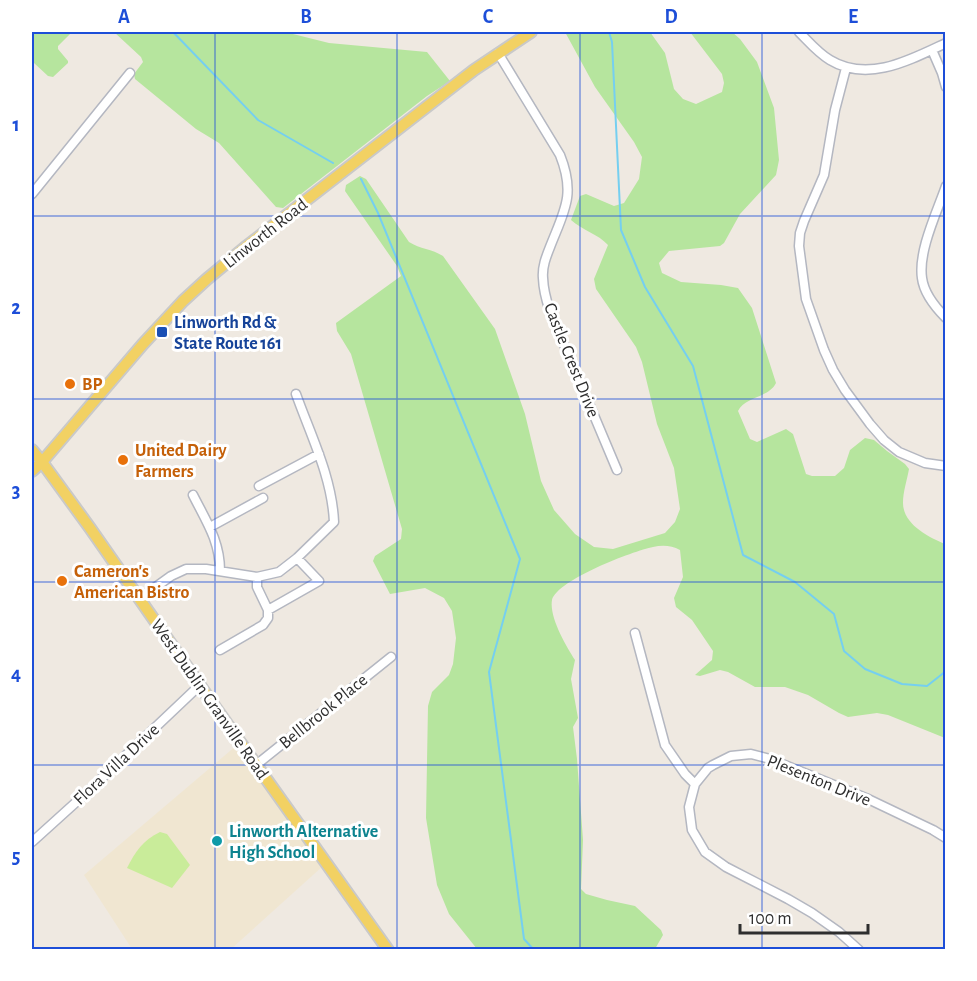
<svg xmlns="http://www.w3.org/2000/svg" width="977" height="981" viewBox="0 0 977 981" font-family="'Alegreya Sans',sans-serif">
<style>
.education{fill:#f0e6d1}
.green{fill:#b6e59e}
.pitch{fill:#c9ec9a}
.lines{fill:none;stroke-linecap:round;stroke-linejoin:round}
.stream{stroke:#75cff0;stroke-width:2}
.minor-casing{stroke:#b4b7c1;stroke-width:11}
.major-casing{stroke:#c9c9c9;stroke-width:14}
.minor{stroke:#fff;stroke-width:8}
.major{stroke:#f2d163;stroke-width:10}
.grid{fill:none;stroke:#1d4ed8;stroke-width:1.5;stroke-opacity:0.55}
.transit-dot{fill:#1a4fb4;stroke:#fff;stroke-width:2}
.food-dot{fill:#e8710a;stroke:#fff;stroke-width:2}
.culture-dot{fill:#0f9aa8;stroke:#fff;stroke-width:2}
.labels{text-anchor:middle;stroke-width:6;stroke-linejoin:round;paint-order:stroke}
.street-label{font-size:18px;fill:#2e2e2e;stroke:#fff}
.transit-label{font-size:18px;font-weight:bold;fill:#164399;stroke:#fff;text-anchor:start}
.food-label{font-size:18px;font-weight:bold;fill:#c56008;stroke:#fff;text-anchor:start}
.culture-label{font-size:18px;font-weight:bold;fill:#0d838f;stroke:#fff;text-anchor:start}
.neatline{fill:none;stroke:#1d4ed8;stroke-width:2}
.grid-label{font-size:20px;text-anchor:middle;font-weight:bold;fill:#1d4ed8}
</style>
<rect width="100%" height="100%" fill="#efe9e1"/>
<!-- education -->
<path class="education" d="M237,745L323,866L230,950L132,949L84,875Z"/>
<!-- green -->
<path class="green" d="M32,32H72L58,46V49L68,61V63L53,77L48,76L34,63H32Z
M114,32H285L329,43L427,52L450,81L427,96L283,208L276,207L219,143L196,129L135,79L134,74L143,62L141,57Z
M565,32H650L665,53L674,89L683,99L696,104L722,92L724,83L722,74L690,32H732L740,39L757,62L774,108L779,160L776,175L740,214L724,243L720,246L669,251L659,263L662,273L681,282L721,285L738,288L752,308L776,383C769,398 745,396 738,411L750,439L757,442L786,429L793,434L806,474L812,476H835L844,468L850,450L865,438L874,440L887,451L905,464L909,469C907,480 903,492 903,503C903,524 928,537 945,544V738L888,715L877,713L848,717L839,713L808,695L785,687H755L728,672L720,670L700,676L695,675L712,660L713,651L692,620L676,607L674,598L683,577L680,550C671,545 662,545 653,547C633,551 557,580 552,600C549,617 566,646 575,660L571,679L578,718L573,727L577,759L583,840L581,889L586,894L607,900L635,906L661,930L663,935L655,949H477L449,914L437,885L426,818L428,706L432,692L449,675L453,664L456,638L452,611L444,598L425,588L390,594L373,561L375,556L401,539L402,529L351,354L337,331L336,323L401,276L397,266L345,191L346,185L360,176L366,179L409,242C420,249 432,249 443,256L495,329L525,414L541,481L554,510L575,534L594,547L613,549L665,533L675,522L680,509L674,468L657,424L642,362L636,347L596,289L594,279L608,245C598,234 582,230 571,220L580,196L586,194L614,206L624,203L639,179L642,157L634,142L595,87Z"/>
<!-- pitch -->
<path class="pitch" d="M160,832L167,834L190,865L172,888L127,868C135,852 143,840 160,832Z"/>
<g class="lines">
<!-- stream -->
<path class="stream" d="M173,32L258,120L333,163
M609,32L612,42L621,230L645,287L693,366L743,555L795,582L834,614L844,651L865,669L902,684L927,686L946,671
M361,179L378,213L520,559L489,672L524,939L534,950"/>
<defs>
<path id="minor" d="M799,32C809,42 818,53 830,60C868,83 910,60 946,43
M932,50L942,73L946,87
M498,53L560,155C576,195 564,211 550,247C546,257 542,267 543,278C544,305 559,332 569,356C585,394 601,432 617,470
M846,68L835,110L824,175L804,221L800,233L799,246L806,299L824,350L833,370L845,390L870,424L884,440L899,452L925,463L946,466
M946,186C937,212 918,251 922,278C924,294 935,307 946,318
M32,194L130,73
M259,486L319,454
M193,495C206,521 220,541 220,571
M210,527L263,498
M139,599L171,576L186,569H206L257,577L279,572L297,558L334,522C332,477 311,436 296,394
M268,610L319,581L297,558
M635,633L665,745L685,774L695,784
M220,650L263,625L268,618V610L257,587V577
M256,765L391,657
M32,842L84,795L200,685
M859,950L839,932L812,913L788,899L726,867L705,852L692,830L689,807L695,784L708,768L713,765L731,756L751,754L770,759L866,798L933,830L946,838"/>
<path id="major" d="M32,450L42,462L90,528L215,707L388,950
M32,471L42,462L143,344L183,301L207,279L247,246L474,70L531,32"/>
</defs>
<!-- minor casing -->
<use href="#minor" class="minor-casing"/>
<!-- major casing -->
<use href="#major" class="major-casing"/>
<!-- minor -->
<use href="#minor" class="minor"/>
<!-- major -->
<use href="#major" class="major"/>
</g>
<!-- grid -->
<path class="grid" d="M215,32V950M397,32V950M580,32V950M762,32V950M32,216H946M32,399H946M32,582H946M32,765H946"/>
<!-- markers -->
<rect class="transit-dot" x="156" y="326" width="12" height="12" rx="3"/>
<g class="food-dot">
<circle cx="70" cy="384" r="6"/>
<circle cx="123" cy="460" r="6"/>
<circle cx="62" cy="581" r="6"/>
</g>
<circle class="culture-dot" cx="217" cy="841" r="6"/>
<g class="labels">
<!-- street labels -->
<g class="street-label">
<text transform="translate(265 233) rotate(-38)" y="6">Linworth Road</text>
<text transform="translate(572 360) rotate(68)" y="6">Castle Crest Drive</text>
<text transform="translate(210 699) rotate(55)" y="6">West Dublin Granville Road</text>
<text transform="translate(323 711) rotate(-39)" y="6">Bellbrook Place</text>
<text transform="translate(116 764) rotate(-43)" y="6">Flora Villa Drive</text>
<text transform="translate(819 780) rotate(22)" y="6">Plesenton Drive</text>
</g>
<!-- transit labels -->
<g class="transit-label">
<text x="174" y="328">Linworth Rd &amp;<tspan x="174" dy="21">State Route 161</tspan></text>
</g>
<!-- food labels -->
<g class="food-label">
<text x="82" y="390">BP</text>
<text x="135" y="456">United Dairy<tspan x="135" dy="21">Farmers</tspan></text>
<text x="74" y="577">Cameron's<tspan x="74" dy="21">American Bistro</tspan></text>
</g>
<!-- culture labels -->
<g class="culture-label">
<text x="229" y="837">Linworth Alternative<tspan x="229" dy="21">High School</tspan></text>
</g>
</g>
<!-- border -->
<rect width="977" height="981" fill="none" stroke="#ffffff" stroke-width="66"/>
<!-- scale -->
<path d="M740 924v9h128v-9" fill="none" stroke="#2e2e2e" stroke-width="3"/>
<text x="749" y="924" font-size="18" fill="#2e2e2e" stroke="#ffffff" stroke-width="4.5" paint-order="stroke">100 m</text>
<rect x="33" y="33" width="911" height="915" class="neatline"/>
<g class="grid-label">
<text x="124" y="23">A</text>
<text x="306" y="23">B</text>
<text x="488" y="23">C</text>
<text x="671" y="23">D</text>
<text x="853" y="23">E</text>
<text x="16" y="131">1</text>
<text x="16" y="314">2</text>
<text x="16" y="497">3</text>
<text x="16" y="680">4</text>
<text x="16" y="863">5</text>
</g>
</svg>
